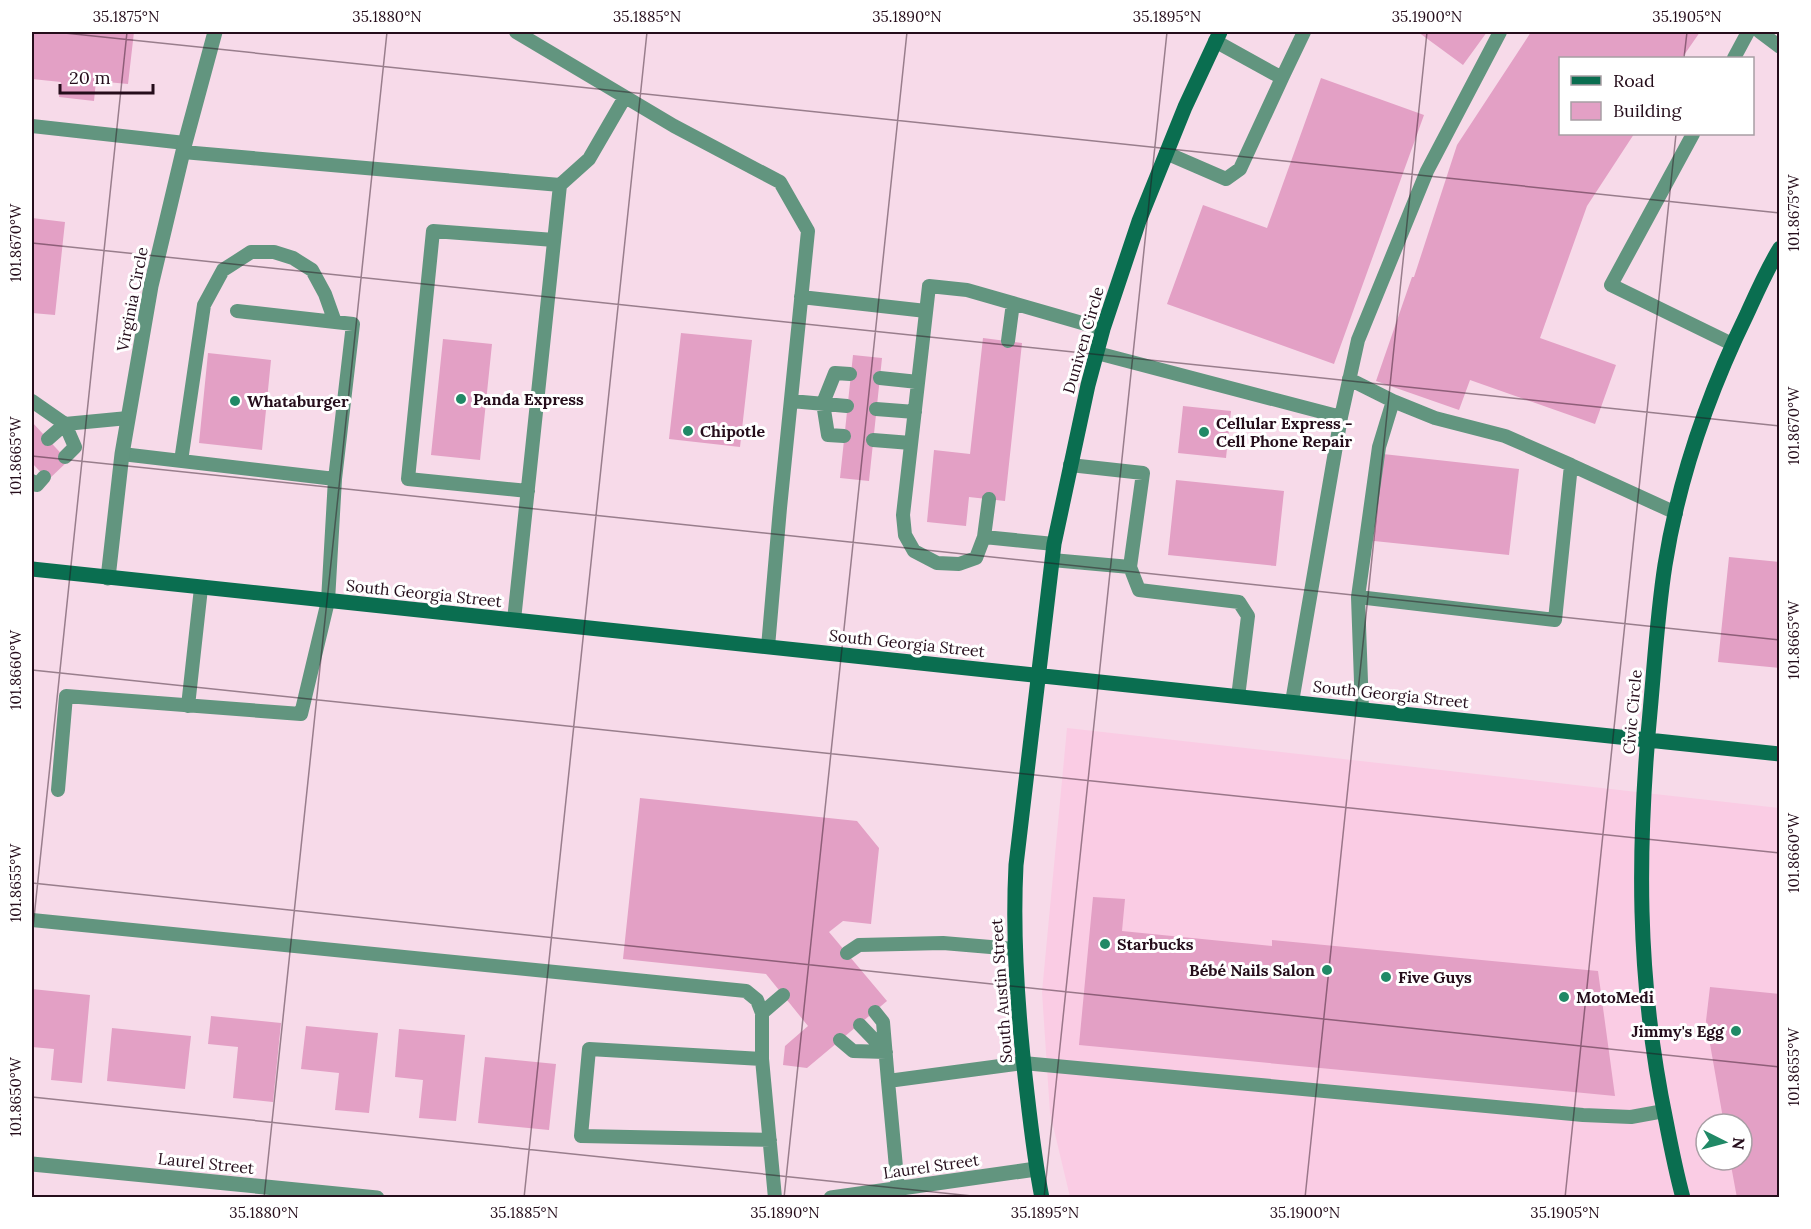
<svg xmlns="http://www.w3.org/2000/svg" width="1811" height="1229" viewBox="0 0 1811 1229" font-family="Lora,serif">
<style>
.built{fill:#facce4;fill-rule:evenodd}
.building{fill:#e3a0c5}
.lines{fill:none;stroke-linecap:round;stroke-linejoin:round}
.lane{stroke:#62957f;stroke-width:14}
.street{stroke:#62957f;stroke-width:15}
.secondary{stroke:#0a6e50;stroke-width:15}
.ticks{fill:none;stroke:#250d1b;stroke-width:1.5;stroke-opacity:0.45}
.poi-dot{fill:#208966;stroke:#fff;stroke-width:2}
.labels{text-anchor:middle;stroke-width:6;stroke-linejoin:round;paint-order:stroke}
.street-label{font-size:16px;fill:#250d1b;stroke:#fff}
.poi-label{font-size:16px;font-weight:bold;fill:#250d1b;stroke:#fff;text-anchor:start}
.neatline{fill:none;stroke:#250d1b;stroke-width:2}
.ticks-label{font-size:15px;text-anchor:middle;fill:#250d1b}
</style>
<rect width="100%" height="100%" fill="#f7dae9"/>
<!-- built -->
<path class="built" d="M1067,728L1779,808V1197H1070L1050,1113L1042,992ZM1706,1124H1742V1160H1706Z"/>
<!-- building -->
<path class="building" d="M32,32H134L128,84L96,81L94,101L59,97L61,82L32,79Z
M1418,32H1487L1463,65Z
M1531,32H1700L1682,58H1560V134H1634L1587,206L1540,338L1616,365L1595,424L1470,380L1459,410L1376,381L1412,277H1414L1457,145Z
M1321,78L1424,115L1334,364L1167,304L1203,205L1267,228Z
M32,218L65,222L55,315L32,313Z
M681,333L752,340L740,447L669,439Z
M983,338L1022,343L1005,501L969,497L966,526L927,522L934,450L970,454Z
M443,339L492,344L480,460L431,455Z
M208,353L271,360L262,450L199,443Z
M853,355L882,358L869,481L840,478Z
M1183,406L1231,411L1226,458L1178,453Z
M32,422L68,461L48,480L32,463Z
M1383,454L1519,469L1509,555L1374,541Z
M1176,480L1284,491L1276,566L1168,555Z
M1729,557L1780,562V668L1718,662Z
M640,798L857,821L879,848L871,924L843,921L829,932L887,1001L807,1068L783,1065L785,1046L808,1026L766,974L623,959Z
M1093,897L1125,899L1122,931L1272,946V940L1598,971L1615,1096L1079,1045Z
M1710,987L1780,994V1198H1737L1730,1160H1742V1124H1724L1706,1021Z
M32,989L90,995L82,1083L51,1080L54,1049L32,1047Z
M211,1016L281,1023L273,1102L233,1098L238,1047L208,1044Z
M306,1026L378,1033L369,1113L335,1110L339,1073L301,1069Z
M112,1028L191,1036L185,1089L107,1081Z
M399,1029L465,1035L456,1121L419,1118L423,1080L395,1077Z
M485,1057L556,1064L549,1130L478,1123Z"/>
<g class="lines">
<!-- lane -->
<path class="lane" d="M516,32L674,126L780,182L808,231L780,508L768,647
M1760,32L1780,47
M1215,41L1282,78L1304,32
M1734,58L1748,32
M32,126L185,143
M1693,134L1611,285L1732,344
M183,152L560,185L589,159L625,97
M1166,153L1226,179L1240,169L1282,78
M801,297L926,311
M237,311L353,324L335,479
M1008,341L1013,303
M1097,353L1341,417
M880,378L918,382
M1349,379L1393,401L1435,418L1505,436L1571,465
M32,401L65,424L128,418
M791,401L847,406
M876,409L915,412
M844,436L828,435L823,403L835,373L850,374
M48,439L65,424L75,447L65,457
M873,440L911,443
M181,461L204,305L223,270L251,252H274L293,258L312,270L325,294L335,322
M32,481L37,485L44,477
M528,491L408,479L433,231L554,240
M989,499L984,537L976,558L959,564L937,563L914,551L905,535L903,515L929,286L967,290L1103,329
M984,537L1054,544
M1052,560L1130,567L1143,473L1070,465
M1130,567L1139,590L1239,602L1248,616L1238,697
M1358,597L1379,447L1393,401
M514,620L560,185
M1292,702L1341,417L1358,340L1427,171L1500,32
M188,706L201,588
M1362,710L1358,597L1555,620L1571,465L1676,513
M58,790L66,696L301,714L328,601L335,479L122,454
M32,920L746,991L757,1000L762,1013V1059L775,1198
M847,953L859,945L943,943L1014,949
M875,1012L883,1022L888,1081
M762,1013L783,995
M860,1025L886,1052
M840,1040L853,1051L886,1052
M762,1059L589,1049L581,1136L770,1140
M898,1189L888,1081L1023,1063L1583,1115L1631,1117L1664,1111"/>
<!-- street -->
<path class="street" d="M108,578L122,454L151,286L185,143L215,32
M32,1164L377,1198
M831,1198L1036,1169"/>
<!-- secondary -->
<path class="secondary" d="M32,569L1780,754
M1042,1198C1035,1163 1031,1128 1027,1093C1018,1017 1012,942 1016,865L1054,544L1088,385L1103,329L1139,221L1185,107L1220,32
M1683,1198C1676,1172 1671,1147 1666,1121C1636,977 1637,847 1651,701C1655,656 1658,610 1665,565C1679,477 1708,394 1747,314C1757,292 1767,269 1780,248"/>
</g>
<!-- ticks -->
<path class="ticks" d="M55,32L1780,213M1684,58L1687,32M32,243L1780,426M32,456L1780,640M32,670L1780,853M32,883L1780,1067M32,937L127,32M32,1097L991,1198M264,1198L387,32M524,1198L647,32M784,1198L907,32M1044,1198L1167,32M1305,1198L1427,32M1565,1198L1676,134"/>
<!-- markers -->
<g class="poi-dot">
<circle cx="461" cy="399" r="6"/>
<circle cx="235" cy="401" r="6"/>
<circle cx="688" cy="431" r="6"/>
<circle cx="1204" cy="432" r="6"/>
<circle cx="1105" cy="944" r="6"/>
<circle cx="1327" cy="970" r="6"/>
<circle cx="1386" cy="977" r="6"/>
<circle cx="1564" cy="997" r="6"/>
<circle cx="1736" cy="1031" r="6"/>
</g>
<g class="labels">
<!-- street labels -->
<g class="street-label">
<text transform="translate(132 299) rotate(-79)" y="6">Virginia Circle</text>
<text transform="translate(1083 340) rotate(-74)" y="6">Duniven Circle</text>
<text transform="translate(424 593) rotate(6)" y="6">South Georgia Street</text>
<text transform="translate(907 643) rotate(6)" y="6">South Georgia Street</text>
<text transform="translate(1391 694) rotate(6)" y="6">South Georgia Street</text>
<text transform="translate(1632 712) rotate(-85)" y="6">Civic Circle</text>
<text transform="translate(1001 991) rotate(-94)" y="6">South Austin Street</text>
<text transform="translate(206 1163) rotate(6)" y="6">Laurel Street</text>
<text transform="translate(931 1166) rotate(-8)" y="6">Laurel Street</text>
</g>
<!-- poi labels -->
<g class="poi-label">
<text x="473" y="405">Panda Express</text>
<text x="247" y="407">Whataburger</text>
<text x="1216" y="429">Cellular Express -<tspan x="1216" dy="18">Cell Phone Repair</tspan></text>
<text x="700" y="437">Chipotle</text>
<text x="1117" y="950">Starbucks</text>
<text x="1315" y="976" text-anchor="end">Bébé Nails Salon</text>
<text x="1398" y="983">Five Guys</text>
<text x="1576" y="1003">MotoMedi</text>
<text x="1724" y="1037" text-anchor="end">Jimmy's Egg</text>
</g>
</g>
<!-- border -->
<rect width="1811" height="1229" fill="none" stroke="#ffffff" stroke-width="66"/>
<!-- legend -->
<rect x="1559" y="57" width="195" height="78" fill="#ffffff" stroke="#a89ea4" stroke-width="1.5"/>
<rect x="1571" y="76" width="30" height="9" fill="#0a6e50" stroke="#a89ea4" stroke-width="1.5"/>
<text x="1613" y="87" font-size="18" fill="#250d1b">Road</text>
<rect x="1571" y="102" width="30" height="18" fill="#e3a0c5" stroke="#a89ea4" stroke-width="1.5"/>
<text x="1613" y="117" font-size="18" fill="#250d1b">Building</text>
<!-- north arrow -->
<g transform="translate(1724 1142) rotate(96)"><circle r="28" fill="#ffffff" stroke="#a89ea4" stroke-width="1.5"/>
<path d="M0-4.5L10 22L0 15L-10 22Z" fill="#208966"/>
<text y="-9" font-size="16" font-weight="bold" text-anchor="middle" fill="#250d1b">N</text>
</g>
<!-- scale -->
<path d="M60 84v9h93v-9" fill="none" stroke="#250d1b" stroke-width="3"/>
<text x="69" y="84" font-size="18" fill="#250d1b" stroke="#ffffff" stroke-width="4.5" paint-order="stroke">20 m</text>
<rect x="33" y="33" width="1745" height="1163" class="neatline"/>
<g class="ticks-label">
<text x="126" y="22">35.1875°N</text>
<text x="387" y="22">35.1880°N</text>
<text x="647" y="22">35.1885°N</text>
<text x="907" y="22">35.1890°N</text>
<text x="1167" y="22">35.1895°N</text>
<text x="1427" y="22">35.1900°N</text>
<text x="1687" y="22">35.1905°N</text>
<text transform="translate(1794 213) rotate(-90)" y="5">101.8675°W</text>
<text transform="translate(16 243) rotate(-90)" y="5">101.8670°W</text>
<text transform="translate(1794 426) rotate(-90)" y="5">101.8670°W</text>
<text transform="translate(16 456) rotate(-90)" y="5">101.8665°W</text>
<text transform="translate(1794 640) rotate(-90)" y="5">101.8665°W</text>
<text transform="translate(16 670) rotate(-90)" y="5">101.8660°W</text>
<text transform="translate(1794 853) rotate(-90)" y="5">101.8660°W</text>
<text transform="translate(16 883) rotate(-90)" y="5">101.8655°W</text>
<text transform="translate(1794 1067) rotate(-90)" y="5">101.8655°W</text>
<text transform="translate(16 1097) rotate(-90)" y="5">101.8650°W</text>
<text x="264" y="1218">35.1880°N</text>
<text x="524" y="1218">35.1885°N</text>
<text x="785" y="1218">35.1890°N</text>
<text x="1045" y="1218">35.1895°N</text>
<text x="1305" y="1218">35.1900°N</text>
<text x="1565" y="1218">35.1905°N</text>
</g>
</svg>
